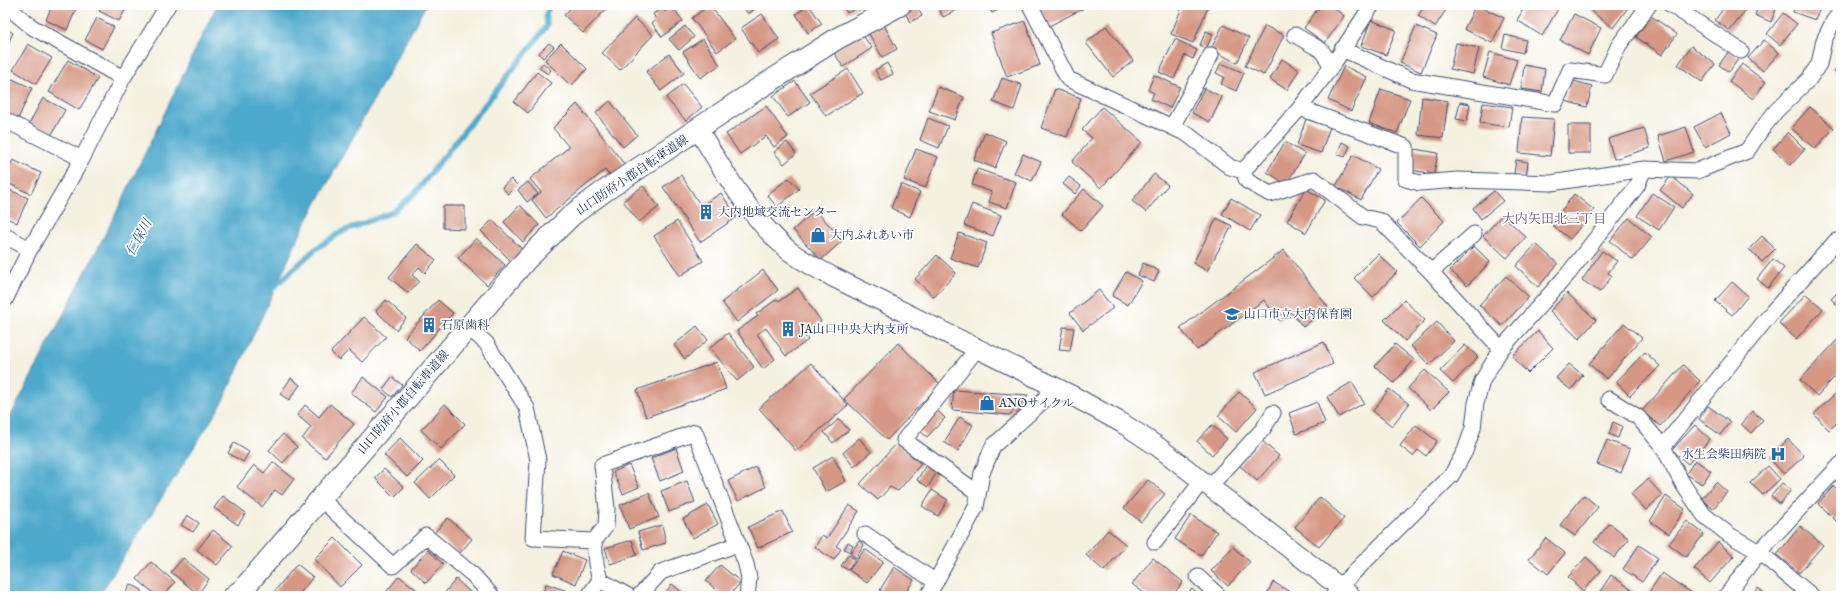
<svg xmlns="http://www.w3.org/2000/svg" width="1846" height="601" viewBox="0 0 1846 601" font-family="'IM FELL English','Noto Serif JP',serif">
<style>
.water{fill:#4ea9cc;stroke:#346c95}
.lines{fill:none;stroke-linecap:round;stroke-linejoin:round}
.stream{stroke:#4ea9cc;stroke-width:5.5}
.building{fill:#d69784}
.minor-casing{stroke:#3c4c72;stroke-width:17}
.tertiary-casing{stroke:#3c4c72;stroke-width:21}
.secondary-casing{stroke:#3c4c72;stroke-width:23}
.minor{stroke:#fff;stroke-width:15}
.tertiary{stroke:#fff;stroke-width:19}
.secondary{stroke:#fff;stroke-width:21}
.labels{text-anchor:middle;stroke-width:3.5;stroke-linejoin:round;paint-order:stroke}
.street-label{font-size:12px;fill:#1b2f5e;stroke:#fff}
.poi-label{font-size:12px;fill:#1b2f5e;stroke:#fff;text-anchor:start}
.neighbourhood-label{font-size:13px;fill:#5c536b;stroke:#fff}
.water-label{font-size:13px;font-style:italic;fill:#2f608a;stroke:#fff}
</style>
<rect width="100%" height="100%" fill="#fff"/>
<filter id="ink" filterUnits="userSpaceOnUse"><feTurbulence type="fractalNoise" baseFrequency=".025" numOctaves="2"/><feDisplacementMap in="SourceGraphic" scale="8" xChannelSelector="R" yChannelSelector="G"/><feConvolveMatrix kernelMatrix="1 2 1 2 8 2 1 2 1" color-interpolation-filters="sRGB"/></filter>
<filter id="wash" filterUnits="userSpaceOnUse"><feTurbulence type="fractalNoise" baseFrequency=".012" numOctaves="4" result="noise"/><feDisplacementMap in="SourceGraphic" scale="16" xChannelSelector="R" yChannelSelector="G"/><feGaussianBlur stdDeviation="0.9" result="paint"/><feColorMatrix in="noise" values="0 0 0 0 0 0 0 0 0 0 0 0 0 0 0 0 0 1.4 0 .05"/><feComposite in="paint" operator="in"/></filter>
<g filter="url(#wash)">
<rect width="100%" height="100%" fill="#f4f1e0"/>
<!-- water -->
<path class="water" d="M217,5H426L304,226L221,405L99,596H5V427L113,219Z"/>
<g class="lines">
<!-- stream -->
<path class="stream" d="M272,289L314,250L343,231L393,212L416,192L547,26L546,14L550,5"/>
</g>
<g id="blocks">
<!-- building -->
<path class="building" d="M52,5H78L67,30L46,20Z
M102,5H128L119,21L99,11Z
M574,5H610L583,33L564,15Z
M710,5L735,39L717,52L692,18Z
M742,5H760L748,14Z
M809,5L822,24L808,33L796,14Z
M843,5H863L847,13Z
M937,5H960L961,8L943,17Z
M988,5H1008L992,13Z
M1038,5H1090L1049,26Z
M1183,5H1209L1193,43L1171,34Z
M1320,5H1330L1344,16L1325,43L1304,28Z
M1425,5H1449L1435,27L1418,16Z
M1476,5L1504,18L1492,43L1464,29Z
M1526,5H1551L1558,9L1542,36L1517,20Z
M1595,5H1630L1613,28L1591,11Z
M1726,5H1749L1730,31L1715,20Z
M1759,5H1767L1776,9L1771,22L1755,15Z
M1795,5H1821L1815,20L1793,12Z
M672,6L683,21L662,37L652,23L656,19L653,14L662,8L665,12Z
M917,7L922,16L910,22L905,13Z
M1783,13L1797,24L1780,45L1767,34Z
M762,14L779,39L758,53L741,28Z
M1574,14L1601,28L1588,55L1560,40Z
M1651,16L1677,34L1662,55L1636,37Z
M97,18L114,27L102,49L85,40Z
M635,18L653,35L620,70L602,53Z
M1371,20L1396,30L1386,55L1361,46Z
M1025,21L1040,65L1007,77L991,33Z
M883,23L897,49L882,57L868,32Z
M1223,25L1249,38L1237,63L1211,49Z
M685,26L694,37L679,50L669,39Z
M1106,26L1133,61L1113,77L1086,43Z
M1265,26L1284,35L1264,75L1245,66Z
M1416,26L1437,35L1421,72L1400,63Z
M5,28L13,33L5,49Z
M1206,31L1213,34L1206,49L1200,45Z
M861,33L872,48L843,67L833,51Z
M1505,35L1526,40L1523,53L1502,48Z
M703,39L720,65L700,78L683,52Z
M1175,39L1197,50L1193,59L1185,55L1174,79L1159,72Z
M1764,40L1779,53L1763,71L1748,58Z
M549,43L554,47L543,58L539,53Z
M561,43L587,69L571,86L545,60Z
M1456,43L1479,48L1473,74L1450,69Z
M28,44L52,58L36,84L13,70Z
M1691,46L1715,64L1702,82L1678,65Z
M1729,51L1739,58L1729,72L1719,65Z
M1490,52L1517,60L1509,85L1483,77Z
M669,54L684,73L661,91L646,72Z
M1282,59L1299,70L1287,90L1270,79Z
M68,60L98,78L79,110L49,92Z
M1841,62V77L1834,71Z
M543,63L551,70L548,74L539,68Z
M887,63L893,74L881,80L875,70Z
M1221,63L1244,73L1236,91L1221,84L1224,77L1216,73Z
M1742,64L1766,82L1753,99L1729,81Z
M1524,65L1545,69L1542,92L1521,89Z
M1344,66L1367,77L1351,111L1328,100Z
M848,69L863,93L826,116L810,93Z
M537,72L551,83L528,113L514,102Z
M1154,75L1180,87L1170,108L1151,99L1154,93L1148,90Z
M10,78L32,88L18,119L5,113V89Z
M1002,78L1022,85L1014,110L993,102Z
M1570,80L1592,86L1587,107L1565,101Z
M795,81L810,102L788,117L773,96Z
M683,84L702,107L686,121L666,98Z
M938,87L964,97L955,120L929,111Z
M1204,88L1222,97L1210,122L1192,113Z
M1055,89L1081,98L1067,137L1041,128Z
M1381,89L1410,99L1397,133L1369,123Z
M1422,97L1448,101L1443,138L1418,135Z
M43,98L65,110L51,136L29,124Z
M610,101L637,135L623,147L596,113Z
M1460,102L1470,104L1467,121L1456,119Z
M1483,103L1512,107L1509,127L1480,123Z
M577,104L625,165L611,178L605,170L546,218L532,200L541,192L530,179L569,147L553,128Z
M766,106L788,137L774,147L766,136L740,154L726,134Z
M1102,107L1142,142L1101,188L1072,162L1092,138L1082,130Z
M1810,107L1834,128L1815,149L1791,128Z
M1721,113L1731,133L1705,147L1694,127Z
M1522,117L1554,119L1550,156L1519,153Z
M928,118L948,126L939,148L920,140Z
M1306,119L1330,127L1321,153L1297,145Z
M1568,125H1591V153H1568Z
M1686,127L1694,152L1666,161L1658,136Z
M1644,128L1650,148L1614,159L1608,139Z
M985,132L1006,141L995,168L974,160Z
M1788,132L1805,149L1791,165L1773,149Z
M787,142L796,154L784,164L774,152Z
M1285,142L1305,154L1286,184L1267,172Z
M1342,142L1350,146L1345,157L1337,154Z
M916,149L938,157L925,188L904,180Z
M1414,149L1438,153L1434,174L1411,170Z
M1023,154L1041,162L1032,181L1014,173Z
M1353,155L1378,169L1361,200L1336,186Z
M13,160L41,173L31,194L5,182V175Z
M1516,160L1528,162L1526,177L1514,174Z
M977,169L1016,182L1007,208L989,202L992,192L972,185Z
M1154,174L1168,185L1146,212L1132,201Z
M681,175L701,206L721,193L737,217L700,242L663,187Z
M1671,176L1693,194L1682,208L1660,190Z
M1069,177L1081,186L1075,194L1063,184Z
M789,178L799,189L777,207L767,195Z
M511,179L517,185L508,194L502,187Z
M528,182L538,194L527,202L518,190Z
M901,184L920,192L910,217L891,208Z
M643,186L659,207L639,222L623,201Z
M5,188L28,198L17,223L5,217Z
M1084,189L1103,206L1081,231L1062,214Z
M1306,189L1325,200L1306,233L1287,221Z
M1494,191L1503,201L1481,219L1473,208Z
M1652,193L1674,207L1659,230L1637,216Z
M1574,194L1594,210L1570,239L1551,224Z
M1231,198L1260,215L1250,231L1222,214Z
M1421,198L1444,221L1420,246L1397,223Z
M972,204L1001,215L993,236L964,225Z
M520,205L539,225L523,242L504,222Z
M443,206H465V229L443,228Z
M815,210L843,240L821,260L793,230Z
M1502,215L1526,237L1507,258L1483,236Z
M1217,218L1232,226L1207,271L1193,263Z
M1629,218L1652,237L1633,260L1610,241Z
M492,220L524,251L512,262L481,231Z
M677,221L703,261L680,276L654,236Z
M959,233L987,243L978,268L950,258Z
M1762,236L1775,249L1762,262L1749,249Z
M476,238L505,265L487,285L458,258Z
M417,244L436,260L425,273L419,267L412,275L419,281L408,293L389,277Z
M1536,244L1558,264L1538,287L1516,266Z
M1474,246L1490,262L1467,286L1450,270Z
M1284,250L1328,307L1303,327L1291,312L1279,320L1264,300L1197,350L1180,328Z
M1602,251L1617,261L1608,273L1612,276L1600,292L1582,280Z
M1378,254L1397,272L1373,297L1354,278Z
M937,255L956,273L934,297L915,279Z
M1773,259L1784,268L1768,288L1757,279Z
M1143,263L1159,271L1154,282L1138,275Z
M763,270L778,290L737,322L722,302Z
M1126,272L1142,281L1128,305L1112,296Z
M1506,276L1529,297L1502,326L1479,305Z
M1732,282L1748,296L1732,315L1715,301Z
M798,288L821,321L803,334L808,340L786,356L766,328L757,334L775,359L763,369L737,331L758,316L756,314L777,299L779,301Z
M1841,289V309L1831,299Z
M1099,290L1113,308L1083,330L1070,313Z
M1567,293L1596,320L1579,339L1550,311Z
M1806,294L1823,309L1796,339L1779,323Z
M386,300L406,318L396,330L376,311Z
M438,300L453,313L420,351L405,337Z
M1404,300L1425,320L1405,341L1384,320Z
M364,317L386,337L362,362L349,350L339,360L331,352Z
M1437,322L1454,341L1429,365L1411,346Z
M1624,323L1642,338L1607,379L1589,364Z
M697,326L708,340L685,359L674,345Z
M1063,327L1074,328L1070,351L1059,350Z
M1538,331L1553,348L1528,373L1512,356Z
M728,333L754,367L737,381L710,348Z
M1841,336V370L1817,396L1800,380Z
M1324,342L1333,364L1265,394L1255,372Z
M898,343L940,384L887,440L844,399Z
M1395,344L1414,360L1394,383L1375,366Z
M1465,345L1478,357L1453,383L1440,371Z
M1645,352L1660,366L1630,396L1616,382Z
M717,362L726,389L646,417L637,390Z
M811,363L848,405L796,451L759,408Z
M1569,364L1583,375L1571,390L1556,378Z
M1683,365L1700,381L1660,426L1642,411Z
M1425,370L1449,392L1431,410L1408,388Z
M363,377L388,397L376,412L351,393Z
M392,377L402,385L392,397L383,389Z
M291,378L300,385L289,400L280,394Z
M1352,382L1364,403L1339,417L1327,397Z
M1389,389L1409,404L1392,426L1373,411Z
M1840,389L1841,390V419L1829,430L1814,414Z
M954,390L1028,395L1010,415L952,410Z
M1239,392L1257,408L1236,432L1218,416Z
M1317,402L1325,423L1296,434L1289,413Z
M330,404L354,424L325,458L302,439L311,427L297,415L305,405L319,417Z
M445,404L465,424L441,449L421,430Z
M1708,406L1730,422L1720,435L1699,419Z
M937,410L945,418L927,437L918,429Z
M1752,411L1763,420L1751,433L1741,424Z
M960,417L973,425L958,451L944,442Z
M839,419L849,430L833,443L824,432Z
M1613,422L1622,426L1618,438L1609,434Z
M1212,425L1227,439L1212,455L1197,441Z
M1416,425L1437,441L1426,456L1418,450L1413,456L1400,446Z
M1695,425L1710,439L1688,464L1672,450Z
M283,434L297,447L283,463L269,450Z
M400,438L423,461L407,477L384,455Z
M859,438L871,452L854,467L843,453Z
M1788,439L1804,456L1784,474L1769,458Z
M1261,440L1279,456L1257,481L1239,465Z
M1607,440L1630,449L1621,473L1597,464Z
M234,443L249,452L243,462L228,453Z
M897,443L921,464L898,491L890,487L878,500L860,484Z
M676,448L684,471L660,481L651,458Z
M833,456L846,481L826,492L813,468Z
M439,460L454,475L430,499L415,483Z
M1695,460L1711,471L1702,484L1686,474Z
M273,462L294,479L282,495L275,490L262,507L237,487L254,465L264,473Z
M927,463L938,470L928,487L917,480Z
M629,465L639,487L623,494L613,472Z
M1768,466L1780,479L1763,495L1750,483Z
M756,467L766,487L738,501L728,481Z
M384,469L404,487L394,497L375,478Z
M1648,479L1662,495L1646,510L1631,494Z
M1148,480L1165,494L1141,522L1124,508Z
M687,481L695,502L669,512L661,491Z
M1716,482L1727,492L1713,509L1701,499Z
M1782,483L1791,490L1780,504L1771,496Z
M1834,486L1841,493V515L1836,521L1818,503Z
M932,490L948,500L938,516L922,506Z
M649,493L659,517L629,529L620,505Z
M1584,495L1598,507L1575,536L1560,525Z
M223,496L246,513L238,525L214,508Z
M1666,496L1685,509L1669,534L1650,521Z
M1320,497L1344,518L1319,547L1295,527Z
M708,505L718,524L693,538L683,519Z
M849,505L859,511L836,546L841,549L834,560L815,547L822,535L827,538Z
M783,511L792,532L758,548L748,527Z
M187,515L199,523L193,532L181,525Z
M1191,515L1217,532L1201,556L1175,539Z
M448,518L472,539L459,554L434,533Z
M1687,521L1704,534L1686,557L1669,544Z
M1610,523L1629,539L1614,558L1594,542Z
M662,525L666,543L643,550L638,532Z
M1800,526L1823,545L1799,573L1777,555Z
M213,530L233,546L217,565L197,550Z
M1108,530L1126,545L1104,571L1086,555Z
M335,538L362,565L340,587L314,559Z
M1546,538L1565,553L1548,574L1529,559Z
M632,540L637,555L610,564L605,548Z
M859,541L864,545L856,558L850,554Z
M848,542L853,545L850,552L844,549Z
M1718,542L1734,556L1710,583L1694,569Z
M1639,545L1658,558L1642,582L1623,569Z
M1233,547L1250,562L1228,586L1211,571Z
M865,549L883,562L867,583L849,570Z
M428,550L443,564L426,583L411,569Z
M563,551L585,560L576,584L553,574Z
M848,555L855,559L848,570L841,566Z
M1586,557L1601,571L1583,591L1568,577Z
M183,558L209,579L198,594L171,572Z
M1153,558L1183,582L1172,596H1148L1132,584Z
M151,562L175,582L164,596H157L137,579Z
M297,564L313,577L298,596H276L273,593Z
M720,565L741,582L729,596H724L706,581Z
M894,567L914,580L903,596H889L880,590Z
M1662,573L1696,596H1649L1647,595Z
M1611,575L1636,593L1634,596H1597Z
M399,576L417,590L413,596H393L387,591Z
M456,579L474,596H442Z
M1273,582L1290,592L1288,596H1266Z
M130,584L142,590L139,596H124Z
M546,584L568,591L566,596H542Z
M672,584L686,596H663Z
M1758,588L1768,596H1752Z
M1192,589L1200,596H1185Z"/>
</g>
</g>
<g filter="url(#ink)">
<use href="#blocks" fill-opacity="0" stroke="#3c4c72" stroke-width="1"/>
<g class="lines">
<defs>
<path id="minor" d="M5,5L32,27L123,78
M1030,5L1068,79L1187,134L1230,167L1243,171L1300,108L1332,66L1372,5
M1671,5L1741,51
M1295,35L1321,50L1332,66
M1342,49L1411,80L1555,104L1570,70L1605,75L1619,45L1649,5
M1300,108L1406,147V179L1420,183L1458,180L1551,183L1644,169L1697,171L1747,151L1761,130L1776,111L1809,79L1819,64L1824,40L1833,22L1841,11
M5,120L82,159
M1172,127L1211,55
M1243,171L1247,181L1270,194L1314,179L1363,217L1381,221L1431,272L1501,349
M5,236L30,249
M1431,272L1474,234
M5,300L30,249L82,159L123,78L168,5
M468,327L486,343L527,408L538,460L533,538L594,541
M977,349L904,440L978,493
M1609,399L1638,417L1663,447L1684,486L1704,515L1728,534L1759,552L1812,596
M1663,447L1773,311L1836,241
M1209,487L1263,429L1273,413
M320,498L393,566L426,536L473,575L492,596
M865,534L936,582
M1155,542L1202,481
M1198,577L1219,596
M590,594L600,580
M628,596L600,580L596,564L594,541L606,526L607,509L602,465L695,432L746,564L749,578L747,596
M639,596L661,572L738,544
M928,596L976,507L982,473L993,446L1043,401L1054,386
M1333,596L1339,587L1451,476L1465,451L1473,428L1476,403L1482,381L1501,349L1568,274L1637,186L1644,169
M1726,596L1759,552L1841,464"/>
<path id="tertiary" d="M698,129C724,172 750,217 788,250C802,261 818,269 833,277L1073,396L1122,423L1157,446L1351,596"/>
<path id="secondary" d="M234,596L243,589L526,260L572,215L603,192L750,94L838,38L900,5"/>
</defs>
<!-- minor casing -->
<use href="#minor" class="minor-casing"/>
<!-- tertiary casing -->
<use href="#tertiary" class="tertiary-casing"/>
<!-- secondary casing -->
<use href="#secondary" class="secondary-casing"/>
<!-- minor -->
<use href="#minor" class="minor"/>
<!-- tertiary -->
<use href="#tertiary" class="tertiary"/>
<!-- secondary -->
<use href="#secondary" class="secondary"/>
</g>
</g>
<!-- icons -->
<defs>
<symbol id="building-bare" viewBox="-9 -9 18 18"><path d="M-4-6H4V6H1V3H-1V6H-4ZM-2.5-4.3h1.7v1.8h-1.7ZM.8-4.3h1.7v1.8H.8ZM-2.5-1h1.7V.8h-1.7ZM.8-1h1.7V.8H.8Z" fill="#1f6fb2" stroke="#fff" stroke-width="2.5" paint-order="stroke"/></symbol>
<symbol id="shop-bare" viewBox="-9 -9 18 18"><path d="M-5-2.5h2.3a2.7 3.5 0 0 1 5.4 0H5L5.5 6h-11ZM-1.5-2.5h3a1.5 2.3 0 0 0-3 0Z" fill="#1f6fb2" stroke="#fff" stroke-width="2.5" paint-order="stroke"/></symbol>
<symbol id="school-bare" viewBox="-9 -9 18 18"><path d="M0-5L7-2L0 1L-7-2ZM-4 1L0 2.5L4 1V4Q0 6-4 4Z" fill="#1f6fb2" stroke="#fff" stroke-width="2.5" paint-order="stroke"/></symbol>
<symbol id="hospital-bare" viewBox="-9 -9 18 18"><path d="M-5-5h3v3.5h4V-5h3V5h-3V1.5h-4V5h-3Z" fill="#1f6fb2" stroke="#fff" stroke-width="2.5" paint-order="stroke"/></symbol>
</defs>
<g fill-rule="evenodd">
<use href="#building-bare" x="695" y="201" width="22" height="22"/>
<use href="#shop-bare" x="807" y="224" width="22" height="22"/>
<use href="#school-bare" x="1221" y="303" width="22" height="22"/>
<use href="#building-bare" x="418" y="314" width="22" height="22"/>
<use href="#building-bare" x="777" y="318" width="22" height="22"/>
<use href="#shop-bare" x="976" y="392" width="22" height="22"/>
<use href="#hospital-bare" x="1767" y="443" width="22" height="22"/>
</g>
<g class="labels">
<!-- street labels -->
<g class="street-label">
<text transform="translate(632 175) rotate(-34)" y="4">山口防府小郡自転車道線</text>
<text transform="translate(403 402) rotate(-49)" y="4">山口防府小郡自転車道線</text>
</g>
<!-- poi labels -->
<g class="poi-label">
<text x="718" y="216">大内地域交流センター</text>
<text x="830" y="239">大内ふれあい市</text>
<text x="1244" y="318">山口市立大内保育園</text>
<text x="441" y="329">石原歯科</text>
<text x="800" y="333">JA山口中央大内支所</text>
<text x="999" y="407">ANOサイクル</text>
<text x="1766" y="458" text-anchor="end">水生会柴田病院</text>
</g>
<!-- neighbourhood labels -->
<g class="neighbourhood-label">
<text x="1554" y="223">大内矢田北三丁目</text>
</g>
<!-- water labels -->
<g class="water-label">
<text transform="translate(138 237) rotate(-61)" y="5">仁保川</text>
</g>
</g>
<!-- margin -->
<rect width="1846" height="601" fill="none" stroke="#fff" stroke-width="20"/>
</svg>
